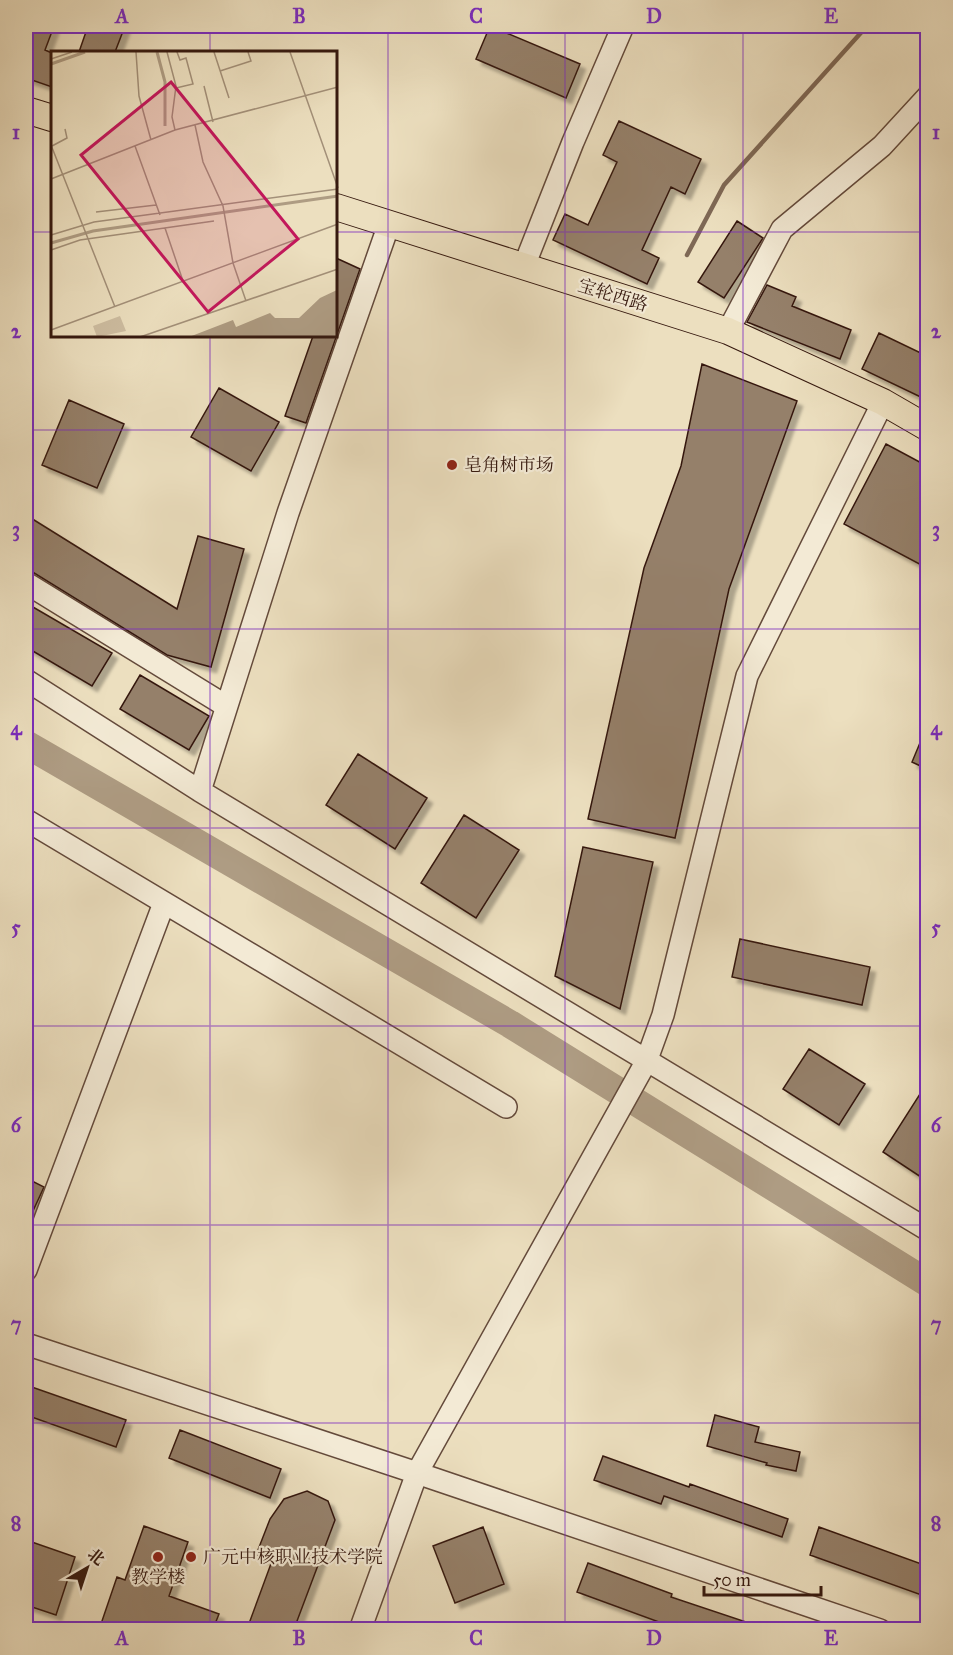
<svg xmlns="http://www.w3.org/2000/svg" width="953" height="1655" viewBox="0 0 953 1655" font-family="'IM FELL Great Primer','Noto Serif SC',serif">
<style>
.lines{fill:none;stroke-linecap:round;stroke-linejoin:round}
.stream{stroke:#7e6855;stroke-width:4.5}
.river{stroke:#ae9c83;stroke-width:28}
.building{fill:#95806b;stroke:#36190f;stroke-width:1.5;filter:url(#shadow)}
.minor-casing{stroke:#644a3b;stroke-width:24}
.major-casing{stroke:#36190f;stroke-width:28}
.minor{stroke:#f3ead5;stroke-width:21}
.major{stroke:#ecdfbf;stroke-width:26}
.grid{fill:none;stroke:#7b2cbf;stroke-width:1.5;stroke-opacity:0.55}
.poi-dot{fill:#8f2418;stroke:#f3ead5;stroke-width:2}
.labels{text-anchor:middle;stroke-width:4.5;stroke-linejoin:round;paint-order:stroke}
.street-label{font-size:18px;fill:#36190f;stroke:#f3ead5}
.poi-label{font-size:18px;fill:#36190f;stroke:#f3ead5;text-anchor:start}
.inset-river{fill:none;stroke:#ae9c83;stroke-width:3}
.inset-road{fill:none;stroke:#a39079;stroke-width:1.5}
.view{fill:#c2185b;fill-opacity:0.15;stroke:#c2185b;stroke-width:3}
.inset-edge{fill:none;stroke:#36190f;stroke-width:3}
.neatline{fill:none;stroke:#7b2cbf;stroke-width:2}
.grid-label{font-size:20px;text-anchor:middle;font-weight:bold;fill:#7b2cbf}
</style>
<defs>
<filter id="shadow"><feDropShadow dx="5.5" dy="5.5" stdDeviation="1.5" flood-color="#0004"/></filter>
</defs>
<rect width="100%" height="100%" fill="#ecdfbf"/>
<filter id="stains"><feTurbulence type="fractalNoise" baseFrequency=".00333" numOctaves="4"/><feColorMatrix values="0 0 0 0 .2 0 0 0 0 .09 0 0 0 0 .02 0 0 0 .5 -.17"/></filter>
<radialGradient id="worn" r=".72"><stop offset=".6" stop-color="#630" stop-opacity="0"/><stop offset="1" stop-color="#630" stop-opacity=".3"/></radialGradient>
<g class="lines">
<!-- stream -->
<path class="stream" d="M687,255L724,185L867,26"/>
<!-- river -->
<path class="river" d="M26,744L510,1024L928,1283"/>
</g>
<!-- building -->
<path class="building" d="M26,26H54L45,50L52,53V87L26,78Z
M88,26H125L115,52H79Z
M490,26L580,64L566,98L476,59Z
M619,121L701,159L685,194L671,187L642,250L659,258L647,284L553,240L565,214L588,225L617,162L603,155Z
M737,221L763,238L724,298L698,282Z
M336,258L360,269L306,423L285,416L313,336H336Z
M767,285L796,297L792,306L851,330L840,359L747,322Z
M879,333L927,356V400L862,369Z
M702,364L797,401L729,589L675,838L588,819L644,568L681,466Z
M219,388L279,422L251,471L191,437Z
M69,400L124,424L97,488L42,465Z
M886,444L927,466V568L844,524Z
M26,515L177,609L198,536L244,549L211,667L167,655L26,568Z
M26,603L112,653L92,686L26,647Z
M140,675L209,716L189,750L120,709Z
M927,726V769L912,762Z
M358,754L427,798L395,849L326,805Z
M464,815L519,850L476,918L421,883Z
M583,847L653,862L620,1009L555,976Z
M740,939L870,967L862,1005L732,977Z
M809,1049L865,1084L839,1125L783,1089Z
M927,1083V1181L883,1152Z
M26,1178L44,1187L26,1226Z
M26,1385L126,1420L116,1447L26,1415Z
M715,1415L759,1427L755,1442L800,1452L796,1471L766,1465L767,1463L707,1446Z
M180,1430L281,1469L270,1498L169,1458Z
M603,1456L689,1487L690,1484L788,1519L782,1537L664,1496L661,1504L594,1480Z
M307,1491L328,1501L335,1520L294,1629H247L272,1561L256,1555L270,1519L284,1499Z
M144,1526L188,1542L169,1596L219,1614L213,1629H124L102,1621L117,1577L125,1580Z
M483,1527L504,1584L455,1603L433,1546Z
M819,1527L927,1566V1597L810,1555Z
M26,1540L75,1557L56,1615L26,1605Z
M588,1563L672,1594L671,1597L761,1627V1629H678L577,1592Z"/>
<g class="lines">
<defs>
<path id="minor" d="M524,266L573,142L623,26
M728,331L782,229L882,146L928,96
M26,583L226,706
M26,680L200,791L928,1230
M200,791L288,513L389,224
M26,820L506,1107
M26,1270L164,903
M26,1344L417,1473L880,1630
M360,1630L417,1473L646,1062L663,1015L747,676L883,402"/>
<path id="major" d="M26,110L52,118
M336,207L728,331L883,402L928,428"/>
</defs>
<!-- minor casing -->
<use href="#minor" class="minor-casing"/>
<!-- major casing -->
<use href="#major" class="major-casing"/>
<!-- minor -->
<use href="#minor" class="minor"/>
<!-- major -->
<use href="#major" class="major"/>
</g>
<!-- grid -->
<path class="grid" d="M210,26V52M388,26V1630M565,26V1630M743,26V1630M26,232H52M336,232H928M210,336V1630M26,430H928M26,629H928M26,828H928M26,1026H928M26,1225H928M26,1423H928"/>
<!-- markers -->
<g class="poi-dot">
<circle cx="452" cy="465" r="6"/>
<circle cx="158" cy="1557" r="6"/>
<circle cx="191" cy="1557" r="6"/>
</g>
<g class="labels">
<!-- street labels -->
<g class="street-label">
<text transform="translate(613 295) rotate(17)" y="6">宝轮西路</text>
</g>
<!-- poi labels -->
<g class="poi-label">
<text x="464" y="471">皂角树市场</text>
<text x="203" y="1563">广元中核职业技术学院</text>
<text x="158" y="1583" text-anchor="middle">教学楼</text>
</g>
</g>
<!-- overview -->
<g transform="translate(51 51)">
<rect width="286" height="286" fill="#ecdfbf"/>
<path d="M69,265L75,280L46,286L42,275Z" fill="#cdbda1"/>
<path d="M286,239V286H138L182,269L185,276L219,262L224,267H248L269,247Z" fill="#ae9c83"/>
<path class="inset-river" d="M106,1L114,31V75M0,13L34,1M0,192L42,180L287,145"/>
<path class="inset-road" d="M85,1L88,45L100,89M116,1L125,35L121,66L124,79M163,1L178,47M239,1L287,137M0,8L21,1M169,20L200,10L197,1M153,35L162,71M125,37L142,33L135,7L129,9L126,1M144,74L152,111L172,155L182,212L195,250M0,94L64,256M1,95L16,87L14,78M84,95L109,164M0,128L124,79L287,36M45,161L105,154M114,177L132,230M0,184L43,171L287,138M0,199L29,189L163,170M0,279L287,173M89,286L287,218"/>
<path class="view" d="M120,31L247,188L157,261L30,104Z"/>
<rect width="286" height="286" class="inset-edge"/>
</g>
<!-- margin -->
<rect width="953" height="1655" fill="none" stroke="#ecdfbf" stroke-width="66"/>
<!-- north arrow -->
<g transform="translate(87 1568) rotate(39)" stroke="#f3ead5" stroke-width="4.5" paint-order="stroke">
<path d="M0-4.5L10 22L0 15L-10 22Z" fill="#36190f"/>
<text y="-9" font-size="16" font-weight="bold" text-anchor="middle" fill="#36190f">北</text>
</g>
<!-- scale -->
<path d="M704 1586v9h117v-9" fill="none" stroke="#36190f" stroke-width="3"/>
<text x="713" y="1586" font-size="18" fill="#36190f" stroke="#f3ead5" stroke-width="4.5" paint-order="stroke">50 m</text>
<rect x="33" y="33" width="887" height="1589" class="neatline"/>
<g class="grid-label">
<text x="122" y="23">A</text>
<text x="299" y="23">B</text>
<text x="476" y="23">C</text>
<text x="654" y="23">D</text>
<text x="831" y="23">E</text>
<text x="16" y="139">1</text>
<text x="936" y="139">1</text>
<text x="16" y="338">2</text>
<text x="936" y="338">2</text>
<text x="16" y="536">3</text>
<text x="936" y="536">3</text>
<text x="16" y="735">4</text>
<text x="936" y="735">4</text>
<text x="16" y="934">5</text>
<text x="936" y="934">5</text>
<text x="16" y="1132">6</text>
<text x="936" y="1132">6</text>
<text x="16" y="1331">7</text>
<text x="936" y="1331">7</text>
<text x="16" y="1530">8</text>
<text x="936" y="1530">8</text>
<text x="122" y="1645">A</text>
<text x="299" y="1645">B</text>
<text x="476" y="1645">C</text>
<text x="654" y="1645">D</text>
<text x="831" y="1645">E</text>
</g>
<rect width="100%" height="100%" filter="url(#stains)"/>
<rect width="100%" height="100%" fill="url(#worn)"/>
</svg>
